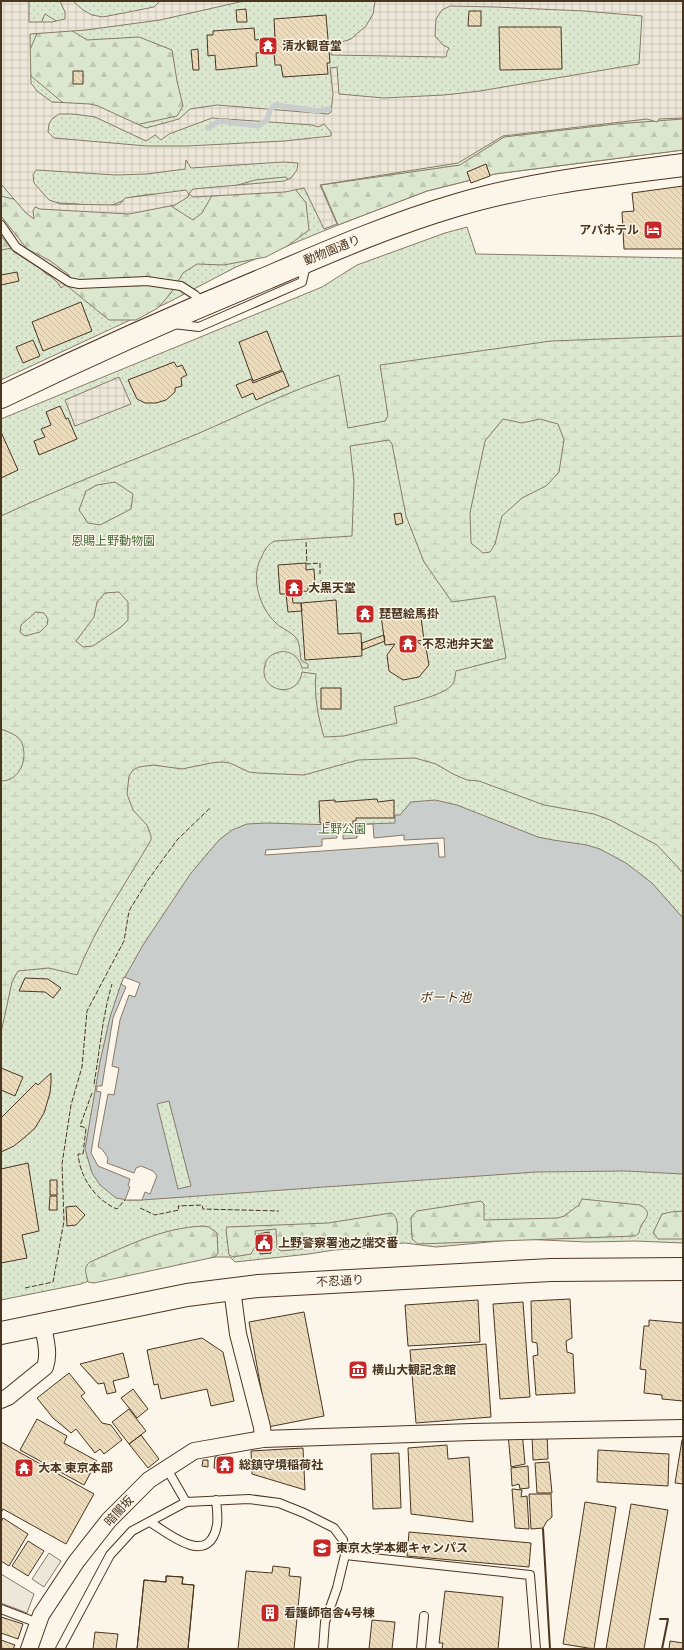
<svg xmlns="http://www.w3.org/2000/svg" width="684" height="1650" viewBox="0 0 684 1650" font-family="'Fira Sans','Noto Sans JP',sans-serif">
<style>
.green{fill:url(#green-dots);stroke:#887966}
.forest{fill:url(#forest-firs);stroke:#887966}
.wetland{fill:url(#wetland-marsh);stroke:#887966;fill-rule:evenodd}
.parking{fill:#ede7d9;stroke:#887966}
.plaza{fill:url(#plaza-grid);stroke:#887966;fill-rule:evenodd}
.water{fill:#c9cecd;stroke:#887966;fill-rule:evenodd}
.pier{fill:#fbf6e9;stroke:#887966;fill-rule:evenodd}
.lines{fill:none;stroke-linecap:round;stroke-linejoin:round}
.stream{stroke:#c9cecd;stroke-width:5.5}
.building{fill:url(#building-back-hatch);stroke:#4a3520}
.lane-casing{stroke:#4a3520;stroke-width:10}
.street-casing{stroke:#4a3520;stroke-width:18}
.secondary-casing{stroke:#4a3520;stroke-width:24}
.lane{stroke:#fbf6e9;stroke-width:8}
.street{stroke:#fbf6e9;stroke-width:16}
.secondary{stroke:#fbf6e9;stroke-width:22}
.fence{stroke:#4a3520;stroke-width:1;stroke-dasharray:5 2;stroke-linecap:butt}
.wall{stroke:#4a3520;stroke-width:2}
.labels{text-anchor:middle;stroke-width:3;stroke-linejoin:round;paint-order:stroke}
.poi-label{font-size:12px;font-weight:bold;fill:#4a3520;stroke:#fbf6e9;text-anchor:start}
.street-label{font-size:12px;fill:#4a3520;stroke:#fbf6e9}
.park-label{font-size:12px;fill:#436837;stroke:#fbf6e9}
.water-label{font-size:13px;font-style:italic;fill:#4a3520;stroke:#fbf6e9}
</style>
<defs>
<pattern id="green-dots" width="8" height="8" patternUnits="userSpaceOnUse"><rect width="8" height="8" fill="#dce7d0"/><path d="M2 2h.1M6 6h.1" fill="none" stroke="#bec7b2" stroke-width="1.8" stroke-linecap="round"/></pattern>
<pattern id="forest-firs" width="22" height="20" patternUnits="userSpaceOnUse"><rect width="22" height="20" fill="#dce7d0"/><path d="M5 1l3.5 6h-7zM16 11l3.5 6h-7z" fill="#bec7b2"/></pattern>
<pattern id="wetland-marsh" width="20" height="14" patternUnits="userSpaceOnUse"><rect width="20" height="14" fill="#dce7d0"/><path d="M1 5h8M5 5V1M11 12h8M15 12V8" fill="none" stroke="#bec7b2"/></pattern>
<pattern id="plaza-grid" width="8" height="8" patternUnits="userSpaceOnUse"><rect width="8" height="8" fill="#ede7d9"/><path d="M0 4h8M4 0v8" fill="none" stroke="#cdc7ba"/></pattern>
<pattern id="building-back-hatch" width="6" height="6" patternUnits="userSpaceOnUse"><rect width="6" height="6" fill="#ecdcbc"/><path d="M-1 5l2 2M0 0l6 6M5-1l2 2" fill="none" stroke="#ccbda1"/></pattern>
</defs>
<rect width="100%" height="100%" fill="#fbf6e9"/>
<!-- green -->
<path class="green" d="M1,1H683V150L495,174L427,191L338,225L236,267L169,302L1,380Z
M467,227L476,254L683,258V1243L635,1241L587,1242L521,1239L436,1247L405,1243L389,1244L387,1247L334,1250L309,1254L235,1262L230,1257H208L94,1279L81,1284L1,1300V419L322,287L357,265L445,233Z"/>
<!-- forest -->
<path class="forest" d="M45,14L87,40L139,37L172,50L177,81L183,106L177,116L131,126L62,102L31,76L27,57Z
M683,119V150L495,174L427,191L338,225L321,185L460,165L504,137L616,124Z
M286,177L306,203L309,230L289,245L266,257L224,265L197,264L183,273L171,293L158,308L136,320H109L61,281L46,274L28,257L12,248L1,250V196L21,201L78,204L102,209L132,197L152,194L193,220L202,213L214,192L255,180Z
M582,1199L640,1205C657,1215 640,1220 639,1233L635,1236L418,1244L412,1239L411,1219L412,1216L417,1211L481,1201L484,1204V1220L558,1218L564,1216L579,1205Z
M683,1211V1239H658L653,1233L662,1214L671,1212Z
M391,1213C399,1215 399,1235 394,1240L281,1251L277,1248L276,1229L255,1231L256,1245L251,1254L233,1257L229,1255L226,1230L227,1227L328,1223Z
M203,1226L209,1227L217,1233L218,1253L215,1257L94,1283L88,1282C86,1274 83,1267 90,1262C127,1246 161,1228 203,1226Z"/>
<!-- wetland -->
<path class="wetland" d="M683,336V873L657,845L610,820L594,814L544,805L479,781L467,780L453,774L436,764L415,758L358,760L304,775L258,773L249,772L230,763L221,762L211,763L182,769L153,765L139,767L133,770L129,776L127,794L133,810L147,825L151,836V840C125,885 95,927 77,975L49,968L18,971L12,982L1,1033V781C20,781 28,759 22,743C19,735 8,732 1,729V516C65,486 131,461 197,434C244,414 290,390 339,375L348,428L385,421L388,416L380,365L551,341ZM503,419L522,423L540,419L558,424L564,440L559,472L546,486L522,498L502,516L495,544L490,552L483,553L471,543L470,513L485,441ZM389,440L392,444L406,516L424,562L452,602L495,596L506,658L456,671C455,676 455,682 451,686C441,696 408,703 394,707L397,723L344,736L324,737C318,717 314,696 316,674L302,672C298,701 257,691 265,665C266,660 269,656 274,654C287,647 299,656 302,668H308V664L301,660C300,654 300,644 297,639C291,631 281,629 275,622C260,608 251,579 260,560C264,552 267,544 275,541L352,536L354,481L350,446ZM115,482L133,494L131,509L100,525L88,523L79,510L86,491L97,485ZM119,592L128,602V620L121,627L93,646L83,647L76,641L94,617L97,602L105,593ZM36,612L44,613L48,619L47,625L40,632L25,636L20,632L21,625Z"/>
<!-- parking -->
<path class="parking" d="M49,1553L61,1561L44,1587L32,1579Z
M1,1574L34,1594L27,1613L1,1603Z"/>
<!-- plaza -->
<path class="plaza" d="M1,1H29V22H52L65,19V12L60,1H73L83,10L92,15L103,17L154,7L160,1H244L160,20L86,30L30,34L31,83L37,91L52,102L90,104L98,106L146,128L179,119L190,109L217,105L328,114L331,112L333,94L330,68L337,67L339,94L384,98L444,95L480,91L639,64L642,16L584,11L495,7L450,6L442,10L436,19L435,36L443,45L449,48L447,52L446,57L331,55V43L345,41L351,39L366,26L373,14L375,1H683V118L659,119L657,122L647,119L503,136L458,163L320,185L337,224L324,229L304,188L285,192L193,197L189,194L188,197L175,205L129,214L40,209L35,207L33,211L34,219L26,213L1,184ZM59,114H73L95,117L146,141L155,135L161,140L169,134L212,118L312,125L318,127L324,124L331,132V136L284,141L187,146H147L54,138L48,132L49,124L52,119ZM186,160L191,168L283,162L298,163L297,170L291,178L284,181L193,189L189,194L186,190L125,198L121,203L118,205L61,204L49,200L34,183L33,175L36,170L116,175L147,174L185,169Z
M1,216L27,249L49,260L69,275V282L61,288L57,282L47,273L14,252L1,236Z
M119,377L131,404L75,426L65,400Z"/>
<!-- water -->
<path class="water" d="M435,800L457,805L538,837L553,840L587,845L600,849L626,863L652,883L683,918V1174L626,1171L536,1172L142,1200H128L116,1198L100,1185L92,1173L85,1149L100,1062L110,1017L121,984L143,945L191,873L219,840L232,830L247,824L266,823L337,825L395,823V815H400L411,802ZM169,1101L191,1186L178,1189L157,1104Z"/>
<!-- pier -->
<path class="pier" d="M373,824L374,838L404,835V840L444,838L445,857H439L438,843L265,855L266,850L322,846V839L337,838L336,826ZM357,830V838L343,839V831Z
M124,977L140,983L135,997L129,995L120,1020L112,1066L119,1068L114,1095L108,1094L98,1147L102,1149L108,1158L107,1163L134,1173L136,1168L141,1166L153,1171L157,1176L150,1194L145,1192L142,1200H125L130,1187L128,1186L130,1179L98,1166L91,1153L101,1092L96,1091L97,1089V1086H102L113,1018L126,987L121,984Z"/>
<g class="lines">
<!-- stream -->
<path class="stream" d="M208,128L220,121L258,126L267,120L270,110L275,105L318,111L329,109"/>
</g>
<!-- building -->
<path class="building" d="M246,9L247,22H237L236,10Z
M469,11H481V26H468Z
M326,15L330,63H327L328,74L283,77L281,65H275L274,52L256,53L257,66L216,70L215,55L208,56L207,35H213V31L254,28L255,40L275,38L274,19Z
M499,27H561L562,69L500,70Z
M198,49L199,70H193L191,50Z
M73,71H83V84H73Z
M486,164L490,176L471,183L467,172Z
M683,186V249H624L622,212L634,211L632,193Z
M17,272L19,281L1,285V275Z
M81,302L92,331L43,351L32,322Z
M267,331L282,370L253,381L239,342Z
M33,340L40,356L23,363L16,347Z
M174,362L177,367L182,365L187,375L181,378L182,386L175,388V392L166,400L156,403H145L137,399L128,380Z
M283,371L289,386L256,400L253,393L242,398L236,385L251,379L253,383Z
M60,406L66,419L68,418L77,439L39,455L34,441L45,437L41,429L51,425L46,412Z
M1,432L18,470L1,478Z
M401,513L403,523L396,525L394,514Z
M306,563V570L314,569L315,584L308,585V591L292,592L293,603H301L302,611L288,612L286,594H280L278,565Z
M336,600L338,634L361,633L362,656L305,660L301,603Z
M420,610L424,640L416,641L426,648L429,665L419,677L403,680L389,671L387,655L395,644L385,645L381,615Z
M384,635L385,641L362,650V643Z
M321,688H341V709H321Z
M377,799L378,802L394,800V818H356V821H353V824L337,825V822L320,823L319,801L335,800V802Z
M25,978L48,979L61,988L53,998L45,992L19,991Z
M1,1068L23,1077L15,1096L1,1090Z
M51,1073V1083L50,1093L44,1113L35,1128L25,1137L14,1146L1,1152V1118L36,1083L38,1085Z
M28,1163L39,1231L22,1235L27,1258L1,1263V1169Z
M50,1180H57V1195H50Z
M50,1196H57V1210H49Z
M76,1206L85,1215L76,1225L67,1226L66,1207Z
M269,1232L271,1253L260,1254L258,1234Z
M570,1299L572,1338L566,1341L567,1352L573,1354L575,1393L536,1395L533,1356L538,1355L537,1343L532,1342L531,1301Z
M478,1300L480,1342L408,1346L405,1305Z
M523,1302L530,1397L500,1399L493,1304Z
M304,1312L324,1416L268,1427L249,1322Z
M649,1320L683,1323V1401L662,1399V1395L644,1393L646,1370L640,1369L644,1326H649Z
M202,1338L223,1352L234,1401L211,1406L207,1389L161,1399L158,1384L154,1385L147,1350Z
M486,1344L491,1417L416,1423L410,1350Z
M123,1353L129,1377L113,1381L116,1392L107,1394L104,1383L98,1384L80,1364Z
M69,1373L85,1393L81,1396L102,1423L111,1425L122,1440L104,1454L100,1449L95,1453L76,1429L71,1433L53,1418L37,1398Z
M133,1389L148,1409L137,1418L121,1398Z
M129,1409L146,1431L129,1444L112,1422Z
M37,1419L67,1436L64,1443L97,1461L84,1485L20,1450Z
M522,1431L525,1464L511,1467L508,1434Z
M547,1431L548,1459L533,1460L532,1435Z
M141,1435L159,1459L148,1468L129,1444Z
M682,1440H683V1484L675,1483Z
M1,1442L94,1494L66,1544L3,1509L1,1513Z
M447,1445L448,1459L469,1457L473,1522L411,1514L408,1448Z
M303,1448L305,1490L252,1474L251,1451Z
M598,1450L669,1454L668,1486L597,1482Z
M399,1453L401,1508L373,1509L371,1454Z
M215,1457H227V1469L214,1468Z
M203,1460H208V1467L202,1466Z
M549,1462L552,1493H537L535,1463Z
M528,1466L529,1488L520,1489L519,1484L512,1486L511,1468Z
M512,1489L522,1490L521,1497L527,1496L529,1529L515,1528Z
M529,1494H551L552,1517L547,1521L543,1528L531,1529Z
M585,1502L616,1507L594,1649L563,1644Z
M631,1504L668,1510L644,1649H606Z
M3,1518L28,1534L9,1566L1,1561V1522Z
M409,1532L531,1543L529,1567L407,1556Z
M28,1541L44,1551L28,1576L12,1566Z
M273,1566L290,1568L289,1576L301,1577L294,1649H238L246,1571L272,1573Z
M166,1576L183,1577L182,1584L194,1585L188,1649H137L144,1580L166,1582Z
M166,1576L183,1577L182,1584L194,1585L188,1649H137L144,1580L166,1582Z
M445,1591L503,1597L498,1649H442L443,1643H439Z
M1,1617L23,1624L18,1639L1,1633Z
M372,1620L395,1622L392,1649H369Z
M95,1632L118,1634L116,1649H93Z
M1,1640L15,1645L13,1649H1Z
M670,1641L683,1643V1649H669Z"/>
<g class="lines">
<defs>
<path id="lane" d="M1,225L16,247L69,282L79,284L147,281L181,286L195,295L203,304
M173,324L199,327L302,282L306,265
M167,1469L186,1502
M150,1522C169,1534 209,1568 217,1525C218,1517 217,1508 216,1500
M345,1555L530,1575L536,1649
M1,1609L38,1623
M60,1649L110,1555L132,1531L186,1502L249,1499L279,1503L304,1513L334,1528L343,1540L345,1555L337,1588L325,1622L323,1649
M421,1649L424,1616"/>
<path id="street" d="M232,1289L238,1334L262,1427L263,1439
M1,1400L8,1397L45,1367C50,1353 45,1339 43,1325
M29,1649L41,1615L76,1562L109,1520L149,1480L194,1451L263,1439L472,1432L683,1428"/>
<path id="secondary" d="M1,397C88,355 177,315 267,278C330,251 392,224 457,205C531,183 607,175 683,165
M1,1333L187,1295L258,1286L551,1270L683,1269"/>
</defs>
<!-- lane casing -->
<use href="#lane" class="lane-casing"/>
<!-- street casing -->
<use href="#street" class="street-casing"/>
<!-- secondary casing -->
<use href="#secondary" class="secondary-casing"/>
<!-- lane -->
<use href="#lane" class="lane"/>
<!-- street -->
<use href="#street" class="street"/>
<!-- secondary -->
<use href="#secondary" class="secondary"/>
<!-- fence -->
<path class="fence" d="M306,542L307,564L320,563V574
M321,580V594
M94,1084C100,1050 102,1018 112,984
M92,1093L80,1126L86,1128L83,1154H78C80,1177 95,1200 117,1209L125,1200
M140,1208L155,1215L179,1210L178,1206L202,1205L203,1209L279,1211
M25,1288L53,1282L64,1221L62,1164L71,1105L82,1067L87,1011L124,941L129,911L148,880L177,840L211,807"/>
<!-- wall -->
<path class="wall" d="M543,1529L550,1649
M660,1619H668L662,1649"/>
</g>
<!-- icons -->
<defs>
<symbol id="temple-square" viewBox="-11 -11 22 22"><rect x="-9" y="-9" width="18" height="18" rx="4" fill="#c62828" stroke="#fbf6e9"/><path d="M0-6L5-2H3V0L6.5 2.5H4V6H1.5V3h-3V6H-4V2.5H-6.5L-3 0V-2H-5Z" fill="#fff"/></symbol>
<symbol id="hotel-square" viewBox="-11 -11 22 22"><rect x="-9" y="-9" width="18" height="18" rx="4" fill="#c62828" stroke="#fbf6e9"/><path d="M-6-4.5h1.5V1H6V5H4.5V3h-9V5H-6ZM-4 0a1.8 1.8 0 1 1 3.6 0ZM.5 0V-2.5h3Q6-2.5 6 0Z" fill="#fff"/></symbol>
<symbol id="civic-square" viewBox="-11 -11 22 22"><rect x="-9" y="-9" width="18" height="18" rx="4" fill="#c62828" stroke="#fbf6e9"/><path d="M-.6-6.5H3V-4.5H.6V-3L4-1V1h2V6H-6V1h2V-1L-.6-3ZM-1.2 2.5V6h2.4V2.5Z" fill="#fff"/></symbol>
<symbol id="museum-square" viewBox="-11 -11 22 22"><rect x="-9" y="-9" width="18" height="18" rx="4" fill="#c62828" stroke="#fbf6e9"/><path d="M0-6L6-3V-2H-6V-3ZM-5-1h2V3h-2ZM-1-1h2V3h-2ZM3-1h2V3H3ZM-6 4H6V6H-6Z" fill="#fff"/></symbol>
<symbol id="university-square" viewBox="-11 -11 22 22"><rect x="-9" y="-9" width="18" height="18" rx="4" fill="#c62828" stroke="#fbf6e9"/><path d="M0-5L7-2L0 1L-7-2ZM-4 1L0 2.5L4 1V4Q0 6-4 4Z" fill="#fff"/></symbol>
<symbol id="building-square" viewBox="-11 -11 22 22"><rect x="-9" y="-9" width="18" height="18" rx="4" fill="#c62828" stroke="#fbf6e9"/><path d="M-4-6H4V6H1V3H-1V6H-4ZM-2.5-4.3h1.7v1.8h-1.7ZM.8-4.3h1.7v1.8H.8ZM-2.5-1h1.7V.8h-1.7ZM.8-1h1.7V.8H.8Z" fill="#fff"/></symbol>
</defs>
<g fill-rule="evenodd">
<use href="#temple-square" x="257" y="35" width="22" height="22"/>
<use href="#hotel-square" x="642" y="219" width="22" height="22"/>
<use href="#temple-square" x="283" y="577" width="22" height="22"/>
<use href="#temple-square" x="354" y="603" width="22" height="22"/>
<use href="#temple-square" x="397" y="633" width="22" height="22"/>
<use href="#civic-square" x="253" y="1232" width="22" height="22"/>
<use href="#museum-square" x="347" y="1359" width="22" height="22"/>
<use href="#temple-square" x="214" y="1454" width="22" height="22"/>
<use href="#temple-square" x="13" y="1457" width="22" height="22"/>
<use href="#university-square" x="311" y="1537" width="22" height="22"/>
<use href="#building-square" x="259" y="1602" width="22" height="22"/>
</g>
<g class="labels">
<!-- poi labels -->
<g class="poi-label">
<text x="282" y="50">清水観音堂</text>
<text x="639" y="234" text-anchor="end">アパホテル</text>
<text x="308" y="592">大黒天堂</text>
<text x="379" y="618">琵琶絵馬掛</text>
<text x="422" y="648">不忍池弁天堂</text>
<text x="278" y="1247">上野警察署池之端交番</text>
<text x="372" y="1374">横山大観記念館</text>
<text x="239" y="1469">総鎮守境稲荷社</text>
<text x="38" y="1472">大本 東京本部</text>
<text x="336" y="1552">東京大学本郷キャンパス</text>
<text x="284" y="1617">看護師宿舎4号棟</text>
</g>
<!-- street labels -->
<g class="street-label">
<text transform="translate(332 250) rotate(-22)" y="4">動物園通り</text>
<text transform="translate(340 1281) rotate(-3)" y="4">不忍通り</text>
<text transform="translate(119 1511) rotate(-47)" y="4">暗闇坂</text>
</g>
<!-- park labels -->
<g class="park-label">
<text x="113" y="545">恩賜上野動物園</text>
<text x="342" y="833">上野公園</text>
</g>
<!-- water labels -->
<g class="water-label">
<text x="445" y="1002">ボート池</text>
</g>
</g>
<!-- border -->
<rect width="684" height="1650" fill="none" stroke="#4a3520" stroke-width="4"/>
</svg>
